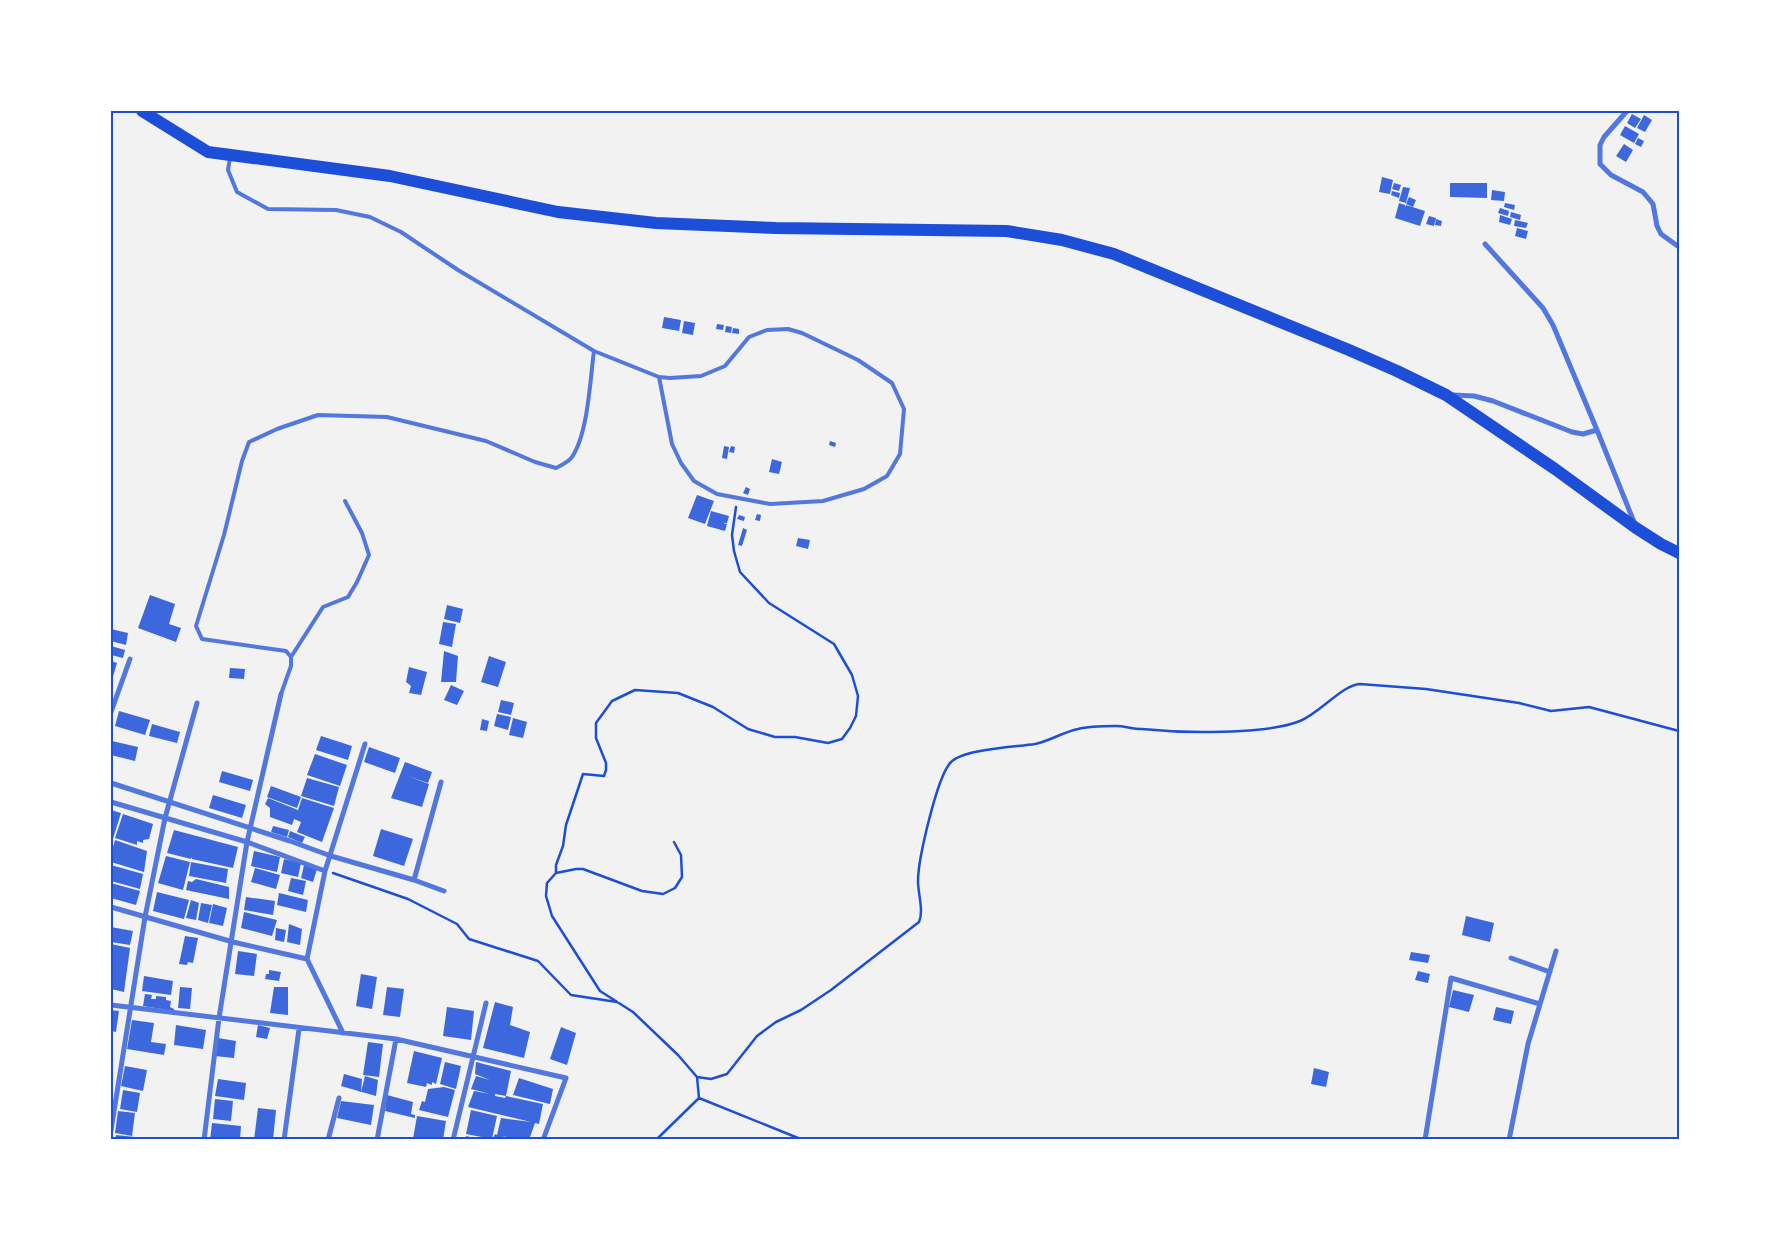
<svg xmlns="http://www.w3.org/2000/svg" width="1790" height="1251" viewBox="0 0 1790 1251" font-family="'Alegreya Sans',sans-serif">
<style>
.building{fill:#3d67dc}
.lines{fill:none;stroke-linecap:round;stroke-linejoin:round}
.path{stroke:#1d4ed8;stroke-width:2.5}
.service{stroke:#5277de;stroke-width:4}
.minor{stroke:#5277de;stroke-width:5}
.primary{stroke:#1d4ed8;stroke-width:12}
.neatline{fill:none;stroke:#1d4ed8;stroke-width:2}
</style>
<rect width="100%" height="100%" fill="#f2f2f2"/>
<!-- building -->
<path class="building" d="M1632,114L1641,119L1635,128L1627,123Z
M1644,115L1652,120L1645,132L1637,128Z
M1625,126L1639,134L1634,143L1620,135Z
M1638,138L1644,141L1641,147L1635,144Z
M1624,144L1633,150L1626,162L1616,156Z
M1382,177L1393,180L1390,194L1379,192Z
M1394,183L1401,185L1399,191L1392,189Z
M1450,183H1487V198L1450,197Z
M1403,187L1410,188L1406,203L1399,201Z
M1492,190L1505,192L1504,201L1491,200Z
M1392,191L1400,193L1399,198L1391,195Z
M1409,197L1416,200L1413,207L1406,204Z
M1399,203L1405,205V207L1406,205L1425,211L1420,226L1395,218Z
M1505,203L1515,205L1514,210L1504,207Z
M1500,208L1509,211L1508,216L1498,213Z
M1511,212L1521,215L1520,220L1510,217Z
M1500,215L1512,219L1510,225L1499,222Z
M1429,216L1436,218L1434,226L1426,224Z
M1436,219L1442,221L1441,226L1435,225Z
M1515,220L1528,223L1526,228L1514,226Z
M1517,228L1528,231L1526,239L1515,236Z
M664,317L681,320L679,331L662,328Z
M684,321L695,323L693,335L682,333Z
M717,324L724,325L723,330L716,329Z
M726,326L732,327L731,333L725,332Z
M733,328L739,329V334L732,333Z
M830,441L836,443L835,447L829,445Z
M724,446L729,447L727,459L722,458Z
M731,446L735,447L734,453L729,452Z
M772,459L782,462L779,474L769,472Z
M746,487L750,489L748,495L743,493Z
M697,495L714,501L705,524L688,518Z
M711,511L729,516L727,523H723L727,524L725,531L707,526Z
M757,514L761,515L760,521L755,520Z
M739,515L745,517L744,521L737,519Z
M743,528L747,530L742,546L738,545Z
M798,538L810,540L808,549L796,546Z
M150,595L175,604L169,624L181,628L176,642L138,628Z
M447,605L463,609L460,623L444,619Z
M443,622L456,624L452,647L439,644Z
M111,629L128,633L126,645L111,641Z
M111,646L125,650L123,658L111,655Z
M444,651L458,656L456,682H441Z
M489,656L506,662L498,687L481,682Z
M111,661L117,663L112,680H111Z
M409,667L427,672L421,695L409,693L411,686L406,682Z
M230,668L245,669L244,679L229,678Z
M451,685L464,691L457,705L444,700Z
M501,700L514,703L511,715L498,712Z
M119,711L150,720L145,735L115,726Z
M497,714L511,717L508,730L494,726Z
M513,718L527,722L523,738L509,735Z
M482,719L489,721L487,731L480,730Z
M152,724L180,732L177,743L149,736Z
M321,736L352,746L348,760L316,750Z
M112,741L138,747L135,761L111,755Z
M369,747L400,758L395,773L364,762Z
M315,754L347,765L340,786L307,775Z
M405,762L432,772L428,783L407,776L429,784L422,807L391,798Z
M222,771L253,780L250,791L219,782Z
M307,778L339,787L334,806L301,796Z
M271,786L301,797L297,808L267,797Z
M213,795L246,805L242,818L209,808Z
M268,798L298,810L302,798L334,808L322,842L297,832L301,822L294,819L292,825L270,817V808L265,804Z
M111,810L121,813L112,842H111Z
M123,814L153,824L149,839L143,840V843L137,841V845L115,838Z
M273,826L289,830L287,837L271,832Z
M381,829L413,839L404,866L373,856Z
M174,830L238,847L233,868L192,859V857L191,859L167,853Z
M290,831L305,837L302,843L288,837Z
M115,840L147,851L144,872L111,862V854Z
M254,851L280,857L277,872L251,866Z
M166,856L190,862L183,890L158,883Z
M284,859L301,863L298,877L281,873Z
M191,862L228,869L226,883L189,876Z
M111,865L143,874L140,889L111,881Z
M304,865L317,869L313,882L301,878Z
M255,868L280,875L276,889L251,882Z
M291,878L306,881L303,895L288,891Z
M196,879L229,887V899L186,890L188,881L192,882Z
M111,883L140,891L136,905L111,898Z
M157,892L189,900L184,919L153,911Z
M279,893L308,900L306,912L277,905Z
M246,897L275,901L273,915L244,910Z
M191,900L199,903L196,920L186,918Z
M201,903L212,905L208,923L198,920Z
M213,904L227,908L223,926L209,923Z
M244,912L277,920L272,936L241,928Z
M1466,916L1494,923L1490,942L1462,935Z
M289,924L302,929L300,945L287,942Z
M111,927L133,931L130,945L111,942Z
M276,928L286,930L284,942L275,940Z
M185,936L198,938L193,963L188,962L187,965L179,964Z
M111,944L130,948L124,992L111,989Z
M238,951L257,954L254,976L235,974Z
M1411,952L1430,955L1428,963L1409,960Z
M269,970L281,972L279,981L265,979L266,974H269Z
M1418,971L1430,974L1428,983L1415,980Z
M361,974L377,977L372,1009L356,1006Z
M144,976L173,981L171,995L142,991Z
M180,987L192,988L190,1009L178,1008Z
M274,987H288V1015L270,1013Z
M387,987L404,989L400,1017L383,1015Z
M1453,990L1474,995L1469,1012L1449,1007Z
M145,994L152,995L151,999H156V996L166,997V1000L171,1001L170,1007L174,1009V1011L143,1006Z
M495,1002L513,1007L510,1025L530,1032L524,1058L483,1048Z
M447,1007L474,1011L471,1040L443,1036Z
M1496,1007L1514,1011L1511,1024L1493,1020Z
M111,1010L119,1011L116,1032L111,1031Z
M132,1020L154,1023L151,1042L166,1044L164,1055L127,1049Z
M176,1025L206,1030L203,1049L174,1045Z
M258,1025L270,1028L267,1039L256,1037Z
M561,1027L576,1033L567,1065L550,1059Z
M218,1038L236,1041L234,1058L215,1056Z
M368,1042L383,1044L379,1077L363,1075Z
M414,1051L442,1058L436,1084L432,1082V1085L427,1083L426,1087L407,1083Z
M445,1062L461,1066L456,1089L440,1084Z
M476,1062L511,1071L506,1096L495,1094V1096L505,1098L506,1096L543,1104L539,1124L535,1123L529,1140H520L502,1136L513,1140H492L495,1134L497,1135L501,1118L531,1122L468,1107L474,1091L490,1094L471,1089L476,1076L490,1080L475,1074Z
M125,1066L147,1070L143,1091L121,1086Z
M1314,1068L1329,1072L1326,1087L1311,1084Z
M344,1074L362,1079L361,1092L365,1076L378,1080L376,1096L341,1086Z
M519,1078L553,1089L550,1104L513,1095Z
M218,1079L246,1083L244,1100L215,1096Z
M444,1087L455,1090L448,1117L419,1110L422,1101L425,1102L428,1089Z
M123,1090L140,1093L137,1112L120,1109Z
M387,1095L413,1102L411,1114L415,1115V1118L385,1111Z
M215,1099L233,1101L231,1121L213,1119Z
M341,1101L374,1105L371,1125L337,1118Z
M258,1108L276,1110L273,1140H254Z
M471,1110L497,1116L492,1139L466,1134Z
M118,1111L135,1113L132,1136L115,1133Z
M417,1116L446,1121L443,1140L413,1139Z
M212,1123L241,1126L240,1140H210Z
M116,1135L135,1137V1140H115Z
M466,1136L479,1139V1140H465Z"/>
<g class="lines">
<!-- path -->
<path class="path" d="M674,842L681,855L682,877L675,888L663,894L642,891L583,869H576L556,873L547,883L546,896L552,916L600,991L633,1012L678,1055L697,1077L699,1098L803,1140
M333,873L408,899L457,924L469,939L538,961L571,995L617,1002
M556,873V865L563,846L566,825L583,774L604,776L606,770V763L596,738V723L612,701L635,690L678,693L713,707L748,729L775,737H795L828,743L842,739L850,728L856,716L858,696L852,675L834,644L769,603L740,572L734,551L732,535L736,507
M697,1077L711,1079L727,1074L757,1036L776,1022L801,1010L831,990L919,922C924,911 918,894 918,881C918,860 937,776 951,762C963,749 1016,747 1035,744C1050,741 1063,732 1078,729C1089,726 1104,726 1116,726C1124,726 1133,729 1142,729C1162,731 1182,732 1202,732C1229,732 1275,731 1300,721C1320,713 1342,685 1360,684L1426,689L1519,703L1551,711L1589,707L1679,731
M658,1138L699,1098"/>
<!-- service -->
<path class="service" d="M230,158L228,170L237,192L268,209L336,210L370,217L401,232L458,270L594,351L659,377L670,378L701,376L725,366L749,337L767,330L788,329L802,333L858,360L892,383L904,409L900,454L887,476L864,489L823,501L770,504L717,494L694,481L681,463L672,444L659,377
M291,657L323,607L348,597L357,582L369,555L362,533L345,501
M281,694L291,666V657L286,651L202,639L196,626L224,535L242,461L249,442L277,429L318,415L387,417L486,441L535,462L556,468C561,465 569,462 572,457C588,434 590,380 594,351"/>
<!-- minor -->
<path class="minor" d="M1627,111L1604,137L1600,145V164L1611,175L1643,192L1653,204L1657,226L1661,234L1679,247
M1453,395L1474,396L1493,401L1572,432L1583,434L1597,430L1553,325L1543,308L1485,244
M1597,430L1634,522
M111,712L130,659
M111,783L290,841L331,856L414,880L444,891
M111,802L247,842L325,871
M414,880L441,782
M111,907L233,942L307,959
M1511,958L1550,972
M111,1005L396,1039L566,1078L543,1140
M343,1033L307,959L325,871L365,744
M111,1130L145,917L165,818L197,703
M204,1140L219,1018L247,842L281,694
M284,1140L299,1029
M328,1140L339,1098
M377,1140L396,1039
M453,1140L486,1003
M1425,1140L1451,978L1540,1004
M1509,1140L1528,1044L1556,951"/>
<!-- primary -->
<path class="primary" d="M142,111L208,152L390,176L558,212L656,223L776,228L1007,231L1062,240L1114,254L1349,350L1397,371L1446,395L1555,469L1636,528L1661,544L1679,553"/>
</g>
<!-- border -->
<rect width="1790" height="1251" fill="none" stroke="#ffffff" stroke-width="225"/>
<rect x="112" y="112" width="1566" height="1026" class="neatline"/>
</svg>
